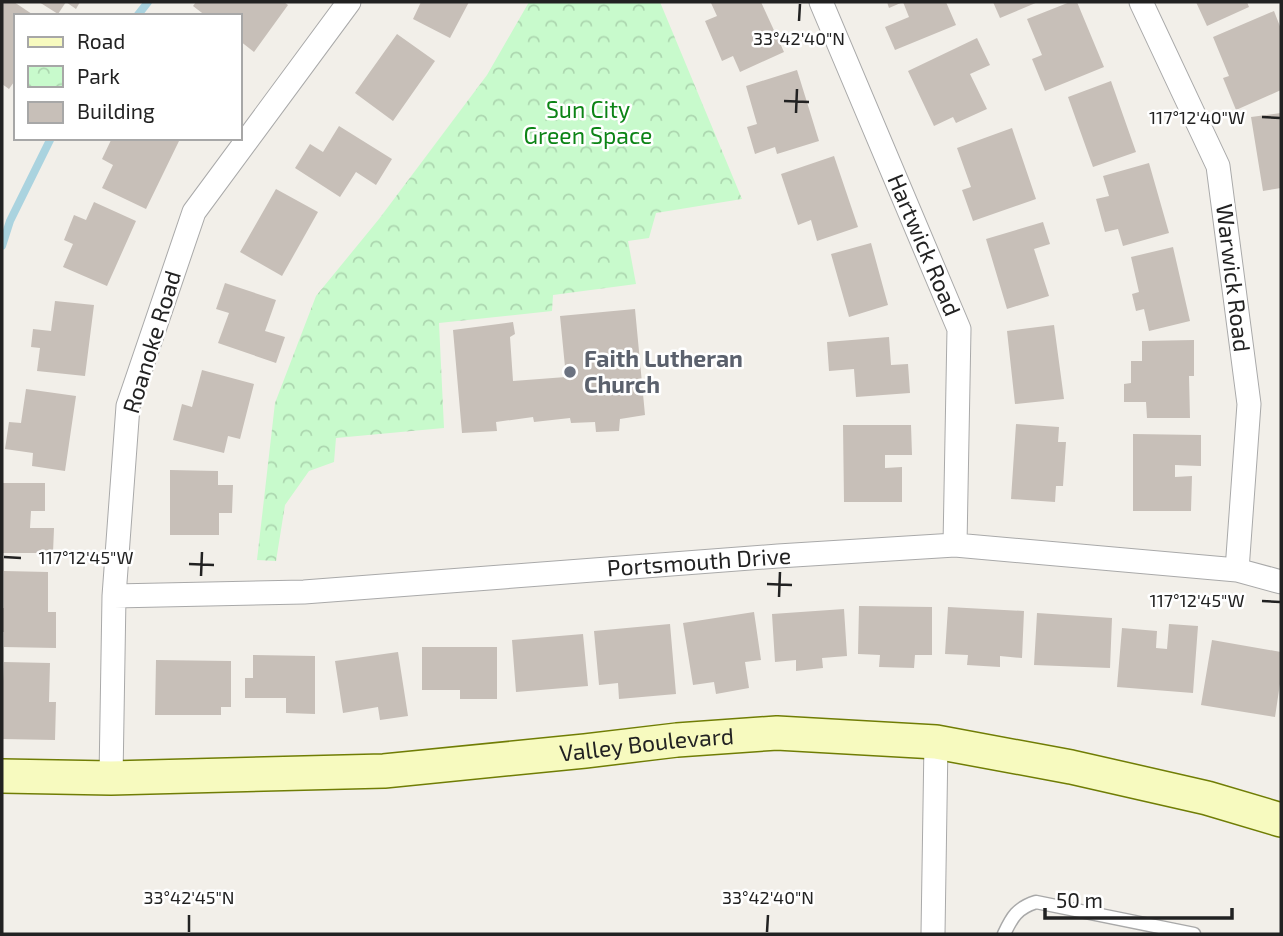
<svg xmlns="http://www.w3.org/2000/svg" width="1283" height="936" viewBox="0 0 1283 936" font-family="'Exo 2',sans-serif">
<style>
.park{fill:url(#park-crowns)}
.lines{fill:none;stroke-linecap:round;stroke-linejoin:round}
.stream{stroke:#aad3df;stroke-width:8}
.building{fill:#c7bfb8}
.lane-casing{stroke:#a9a9a9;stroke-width:15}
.street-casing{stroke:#a9a9a9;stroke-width:25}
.secondary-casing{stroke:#707d05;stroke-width:36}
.lane{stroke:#fff;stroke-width:12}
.street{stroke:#fff;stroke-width:23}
.secondary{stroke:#f7fabf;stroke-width:33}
.ticks{fill:none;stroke:#222;stroke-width:2.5}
.worship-dot{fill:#6b7280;stroke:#fff;stroke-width:2.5}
.labels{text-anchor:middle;stroke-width:5;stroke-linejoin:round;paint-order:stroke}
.park-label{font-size:23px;fill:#0c8416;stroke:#fff}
.street-label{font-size:23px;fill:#222;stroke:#fff}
.worship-label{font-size:23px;font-weight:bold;fill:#5b616d;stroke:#fff;text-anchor:start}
.ticks-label{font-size:18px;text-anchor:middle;fill:#222;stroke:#fff;stroke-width:5;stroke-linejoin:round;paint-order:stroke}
</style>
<defs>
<pattern id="park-crowns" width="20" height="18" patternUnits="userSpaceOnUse" patternTransform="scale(1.75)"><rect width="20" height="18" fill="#c8facc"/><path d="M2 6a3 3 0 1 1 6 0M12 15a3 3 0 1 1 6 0" fill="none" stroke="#acd6af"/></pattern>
</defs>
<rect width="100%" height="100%" fill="#f2efe9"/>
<!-- park -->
<path class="park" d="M529,2H660L742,199L656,213L649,238L628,241L636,284L553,295L552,311L439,323L444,428L336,438L334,462L309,471L285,505L276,561L257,560L275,403L316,296L379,219L487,75Z"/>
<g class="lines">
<!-- stream -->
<path class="stream" d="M137,16L148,2
M2,246L10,221L51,138"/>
</g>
<!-- building -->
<path class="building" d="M4,2H14L35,16H16V79L9,89L2,84V5Z
M39,2H80L76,9L66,2L58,14Z
M196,2H284L288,5L254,52L240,41V16H206L193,6Z
M421,2H469L450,38L413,19Z
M713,2H761L784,52L740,72L733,56L722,61L705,21L717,16L711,3Z
M887,2H946L956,25L895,50L885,27L909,17L903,2L889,8Z
M993,2H1038L1000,18Z
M1070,2H1077L1104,67L1045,91L1032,59L1042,55L1027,19Z
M1196,2H1247L1249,7L1207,26Z
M1274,11L1281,29V90L1236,110L1223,78L1229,76L1213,37Z
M397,34L435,61L393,121L355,93Z
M977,38L990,65L970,74L987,109L956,123L953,117L934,126L908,71Z
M797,70L819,141L777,154L775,147L755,154L747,127L757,124L746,86Z
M1111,81L1136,152L1093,167L1068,97Z
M1281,113V188L1263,191L1251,117Z
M339,126L392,159L376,185L356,172L340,197L295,168L310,144L323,152Z
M1012,128L1036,199L973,221L962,190L971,187L957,148Z
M112,138L126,140L127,138H173L179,141L146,209L102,188L113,165L102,159Z
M834,156L858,227L817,241L811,220L798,225L781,174Z
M1149,163L1169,233L1123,246L1118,229L1105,232L1096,199L1109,196L1103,176Z
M276,189L318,212L282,276L240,252Z
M94,202L136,221L107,286L63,267L73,244L64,240L74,215L86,220Z
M1043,222L1050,244L1034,249L1049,296L1007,309L986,239Z
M871,243L888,305L849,317L831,254Z
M1173,247L1190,321L1149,331L1144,309L1136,311L1132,294L1139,292L1131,257Z
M225,283L276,300L265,331L285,337L276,363L218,343L229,313L216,309Z
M55,301L94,305L85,376L37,371L40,348L31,347L33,329L51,331Z
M635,309L645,415L620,419L619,431L596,432L595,422L571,423L570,418L534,422L533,417L496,422L497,431L462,433L453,330L513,322L515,334L510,337L513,381L566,377L560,316Z
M1054,325L1064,399L1015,404L1007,331Z
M889,337L891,365L908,364L910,393L856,397L854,369L829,371L827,342Z
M1194,340V376H1189L1190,418H1147L1146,402H1124V384L1131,383V361H1142V341Z
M202,370L254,384L240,439L228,436L224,453L173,440L182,404L192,407Z
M26,389L76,396L65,471L32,466L33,453L5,449L9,422L21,423Z
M1016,424L1059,427L1058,442H1066L1063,486H1056L1055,502L1011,499Z
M843,425H911L912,455H885V468L902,467V502H844Z
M1133,434L1201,435V466L1175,465V477L1192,476L1191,511H1133Z
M170,470L218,471V485H233L232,513H219V535H170Z
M2,483H45V511H31L30,528H54L53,553H2Z
M4,571L48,572V612H56V648L4,647V632H2V608H4Z
M859,606L932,607V655H915L914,668L879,667L880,655L858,654Z
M948,607L1024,611L1022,658L1000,656V667L967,665L968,655L945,654Z
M844,609L847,656L822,658L823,668L796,671V660L775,662L772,614Z
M754,612L761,660L745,662L749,688L716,694L714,682L693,685L683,623Z
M1037,613L1112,618L1110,668L1034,665Z
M670,624L676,694L619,699L618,683L599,685L594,631Z
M1169,624L1198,626L1193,693L1117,687L1122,628L1157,631L1156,648L1167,649Z
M583,634L588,686L516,692L512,640Z
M1212,640L1281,652V677L1275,717L1201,705Z
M422,647H497V699H460V690H422Z
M398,652L408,716L380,720L378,707L343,713L335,661Z
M253,655L315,656V714L286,713V698H245V678H253Z
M156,660L231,661V707H221V715H155Z
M4,662L50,663L49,702H56L55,740L3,739L2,700Z"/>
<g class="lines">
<defs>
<path id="lane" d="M1004,934C1012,917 1017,908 1036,902L1194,934"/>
<path id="street" d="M821,2L959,329L955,545
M1141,2L1218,166L1249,404L1237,570
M114,596L304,592L778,556L955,545L1237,570L1281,582
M111,778L114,596L128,406L194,212L349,2
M933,934L936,742"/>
<g id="secondary">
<path id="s1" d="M2,776L111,778L384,771L585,751L677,740L777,733L936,742L1071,767L1207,798L1281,820"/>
</g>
</defs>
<!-- lane casing -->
<use href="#lane" class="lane-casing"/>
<!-- street casing -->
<use href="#street" class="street-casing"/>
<!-- secondary casing -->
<use href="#secondary" class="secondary-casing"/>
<!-- lane -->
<use href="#lane" class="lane"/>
<!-- street -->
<use href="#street" class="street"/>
<!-- secondary -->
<use href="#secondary" class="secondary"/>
</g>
<!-- ticks -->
<path class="ticks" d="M799,21L800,4M784,101L809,102M796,113L797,89M1262,117L1280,118M4,557L21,558M189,564L214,565M201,576L202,552M767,584L792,585M779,597L780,572M1262,601L1280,602M189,932V915M767,932L768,915"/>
<!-- markers -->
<circle class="worship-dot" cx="570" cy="372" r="7"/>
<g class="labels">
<!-- park labels -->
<g class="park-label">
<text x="588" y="118">Sun City<tspan x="588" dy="26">Green Space</tspan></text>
</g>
<!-- street labels -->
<g class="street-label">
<text transform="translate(924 245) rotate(67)" y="8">Hartwick Road</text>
<text transform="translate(1233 278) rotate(83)" y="8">Warwick Road</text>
<text transform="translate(152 342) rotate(-73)" y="8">Roanoke Road</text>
<text transform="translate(699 562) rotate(-4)" y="8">Portsmouth Drive</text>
<text dy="8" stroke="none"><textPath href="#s1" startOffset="646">Valley Boulevard</textPath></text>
</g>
<!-- worship labels -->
<g class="worship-label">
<text x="584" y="367">Faith Lutheran<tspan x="584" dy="26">Church</tspan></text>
</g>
</g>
<g class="ticks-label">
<text x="799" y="45">33°42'40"N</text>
<text x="1197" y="124">117°12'40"W</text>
<text x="86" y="564">117°12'45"W</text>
<text x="1197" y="607">117°12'45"W</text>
<text x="189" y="904">33°42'45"N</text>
<text x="768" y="904">33°42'40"N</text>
</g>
<!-- border -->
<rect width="1283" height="936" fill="none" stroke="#222222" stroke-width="7"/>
<!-- legend -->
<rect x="14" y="14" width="228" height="126" fill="#ffffff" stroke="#a7a7a7" stroke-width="2"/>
<rect x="28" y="37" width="35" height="10" fill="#f7fabf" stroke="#a7a7a7" stroke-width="2"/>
<text x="77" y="49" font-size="21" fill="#222222">Road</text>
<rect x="28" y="66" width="35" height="21" fill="url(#park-crowns)" stroke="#a7a7a7" stroke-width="2"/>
<text x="77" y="84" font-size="21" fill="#222222">Park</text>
<rect x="28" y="102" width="35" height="21" fill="#c7bfb8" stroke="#a7a7a7" stroke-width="2"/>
<text x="77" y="119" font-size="21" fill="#222222">Building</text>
<!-- scale -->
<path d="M1045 908v10h187v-10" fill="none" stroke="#222222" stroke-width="3.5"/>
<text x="1056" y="908" font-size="21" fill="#222222" stroke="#ffffff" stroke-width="5" paint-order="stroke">50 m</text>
</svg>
